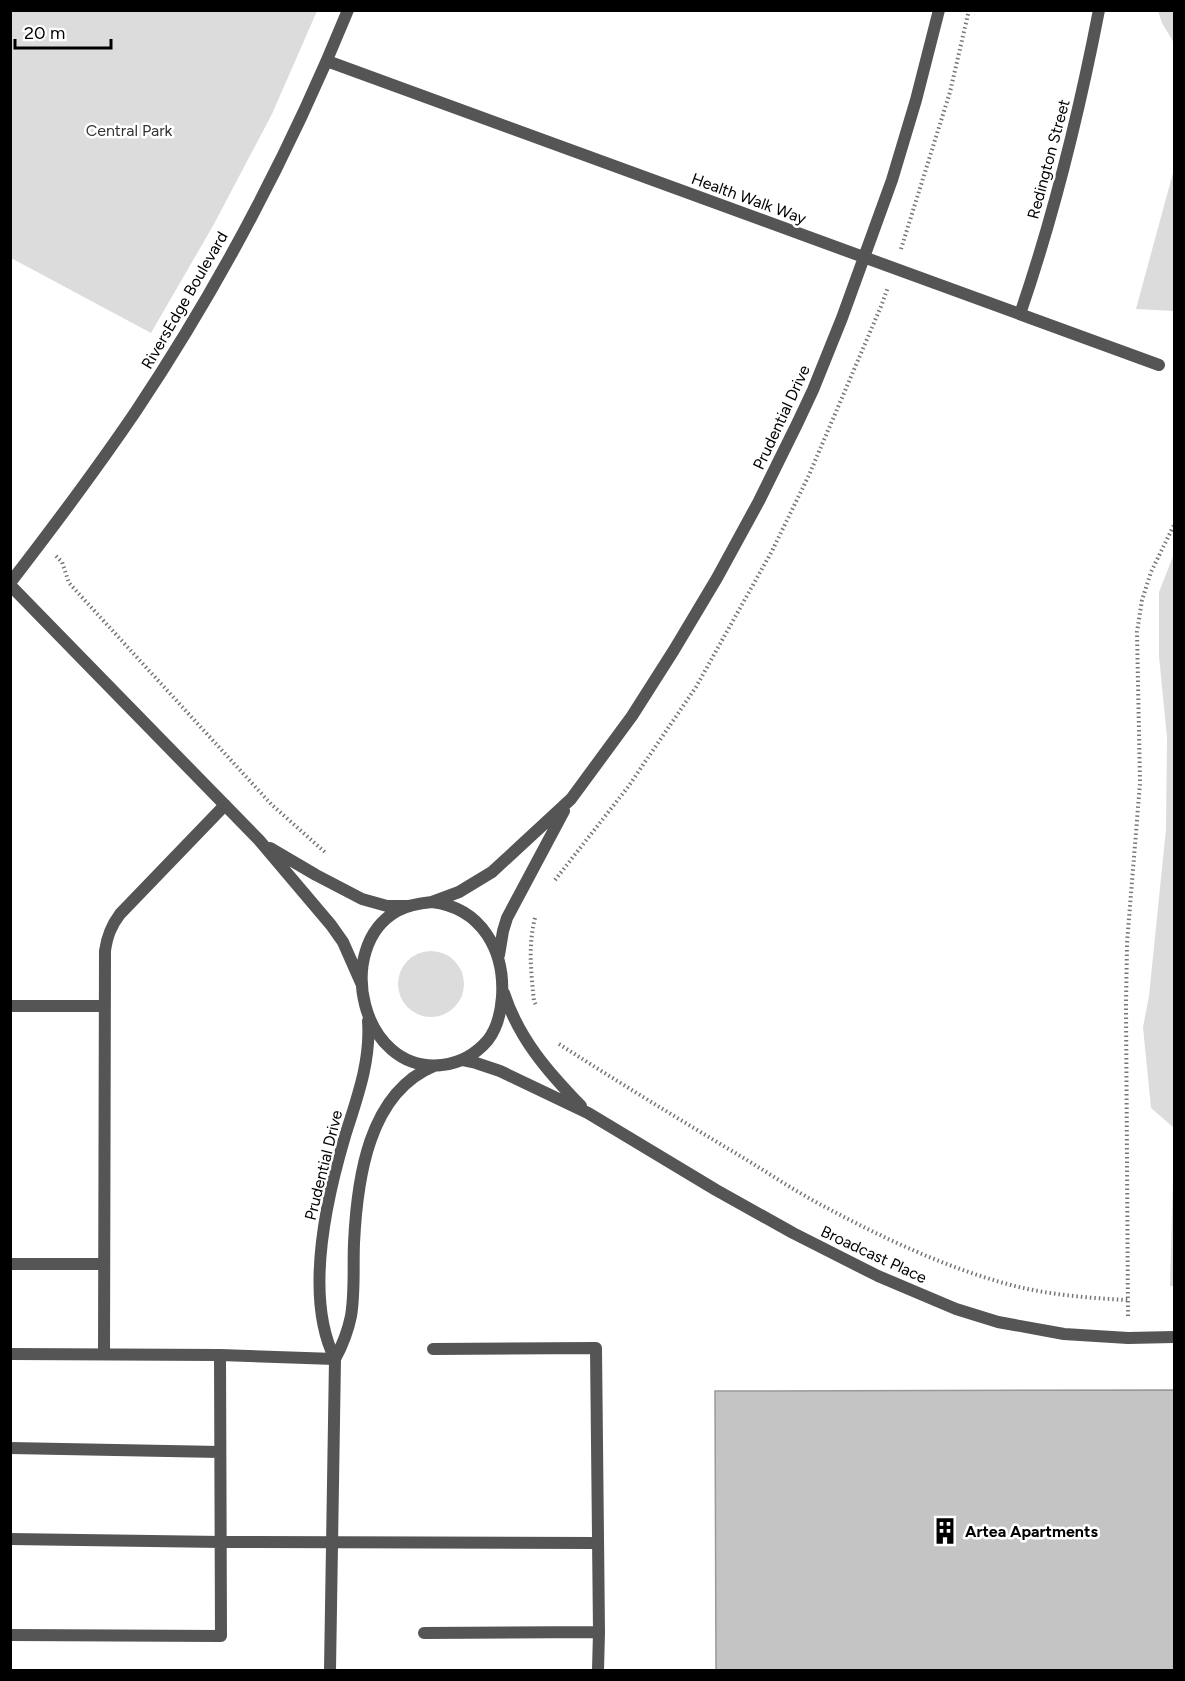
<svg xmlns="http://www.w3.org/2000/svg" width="1185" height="1681" viewBox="0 0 1185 1681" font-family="Figtree,sans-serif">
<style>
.green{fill:#dcdcdc}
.building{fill:#c4c4c4;stroke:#999;stroke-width:1.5}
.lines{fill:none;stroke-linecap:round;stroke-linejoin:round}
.path{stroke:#777;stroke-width:4;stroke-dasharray:1.5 3;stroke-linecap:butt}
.service{stroke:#555;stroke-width:12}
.minor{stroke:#555;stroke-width:12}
.labels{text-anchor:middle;stroke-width:5;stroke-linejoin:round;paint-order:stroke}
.park-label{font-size:16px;fill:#333;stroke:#fff}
.street-label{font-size:16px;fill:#000;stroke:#fff}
.poi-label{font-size:16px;font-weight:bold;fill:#000;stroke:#fff;text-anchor:start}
</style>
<rect width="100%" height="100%" fill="#fff"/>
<!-- green -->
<path class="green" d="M10,11H317L272,114L214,224L151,333L11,258Z
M1158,11H1174V43L1162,23Z
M1174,169V311L1136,309Z
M1174,554V1128L1151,1108L1143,1027L1149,996L1166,829L1167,738L1159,656V592Z
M398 984a33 33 0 1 1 66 0a33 33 0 1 1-66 0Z
M1174,1140V1286H1170Z"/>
<!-- building -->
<path class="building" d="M1174,1390V1670H716L715,1391Z"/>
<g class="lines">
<!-- path -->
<path class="path" d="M901,249L950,92L969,10
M56,556L62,562L69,583L271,804L326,853
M555,880L628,787L696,687L730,626L772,551L809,475L882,304L888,287
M535,918C528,945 531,973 534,1001L536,1005
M559,1044C618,1082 677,1118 737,1154C767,1172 796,1192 827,1208C885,1239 947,1268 1011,1285C1049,1295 1089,1298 1128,1300
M1128,1316L1126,1006L1127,943L1140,783L1137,632L1142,600L1151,572L1174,525"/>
<!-- service -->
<path class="service" d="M10,1006H105
M10,1264H104
M10,1354L220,1355L335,1359
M104,1354L105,951C107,936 111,926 120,914L225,805
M10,1448L220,1452
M10,1539L221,1542L598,1543
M424,1633L599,1632L596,1348L433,1349
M10,1635L221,1636L220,1355
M598,1670L599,1632"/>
<!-- minor -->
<path class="minor" d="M327,61L1159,365
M1020,314C1054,215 1079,113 1099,10
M10,583C54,526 96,470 136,411C220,285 291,150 348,10
M10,585L259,840L331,925L343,942L362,985
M270,848L316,875L362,899L387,906H406
M432,902L459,892L492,872L571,799L632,716L674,650L717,578L759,501L797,424L813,390L842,318L892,180L916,100L939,10
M432,902C482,908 505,951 502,997C501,1012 497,1028 488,1040C476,1054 460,1063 442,1065C361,1074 333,947 397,911C408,905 421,903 432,902Z
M499,955L503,931L507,918L564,811
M504,993C519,1039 548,1072 581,1106
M462,1060L476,1063L500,1071L588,1113L716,1190L793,1233L878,1276L956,1309L998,1322L1064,1334L1128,1338L1174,1337
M335,1359C304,1298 326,1200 345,1136C357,1098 371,1061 368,1021
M330,1670L335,1359C342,1346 348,1331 351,1316C355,1292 353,1267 354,1243C357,1180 368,1093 434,1066"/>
</g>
<!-- icons -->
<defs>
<symbol id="building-bare" viewBox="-9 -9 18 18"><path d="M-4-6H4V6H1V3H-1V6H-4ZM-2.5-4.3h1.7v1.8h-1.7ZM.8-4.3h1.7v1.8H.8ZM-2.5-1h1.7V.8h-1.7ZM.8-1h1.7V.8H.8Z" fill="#000" stroke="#fff" stroke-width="2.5" paint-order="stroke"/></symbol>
</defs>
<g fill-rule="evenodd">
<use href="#building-bare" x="926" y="1512" width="38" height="38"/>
</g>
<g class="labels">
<!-- park labels -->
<g class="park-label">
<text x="129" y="136">Central Park</text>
</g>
<!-- street labels -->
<g class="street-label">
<text transform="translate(1048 159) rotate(-75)" y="6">Redington Street</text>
<text transform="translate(749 198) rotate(20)" y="6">Health Walk Way</text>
<text transform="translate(184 300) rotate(-60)" y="6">RiversEdge Boulevard</text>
<text transform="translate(781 417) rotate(-65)" y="6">Prudential Drive</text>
<text transform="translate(323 1165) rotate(-76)" y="6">Prudential Drive</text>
<text transform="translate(874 1254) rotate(25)" y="6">Broadcast Place</text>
</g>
<!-- poi labels -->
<g class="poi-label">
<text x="965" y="1537">Artea Apartments</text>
</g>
</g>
<!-- border -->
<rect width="1185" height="1681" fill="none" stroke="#000000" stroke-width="24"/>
<!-- scale -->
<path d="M15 39v9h96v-9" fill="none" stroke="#000000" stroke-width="3"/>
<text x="24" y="39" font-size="18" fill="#000000" stroke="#ffffff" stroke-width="4.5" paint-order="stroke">20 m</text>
</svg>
